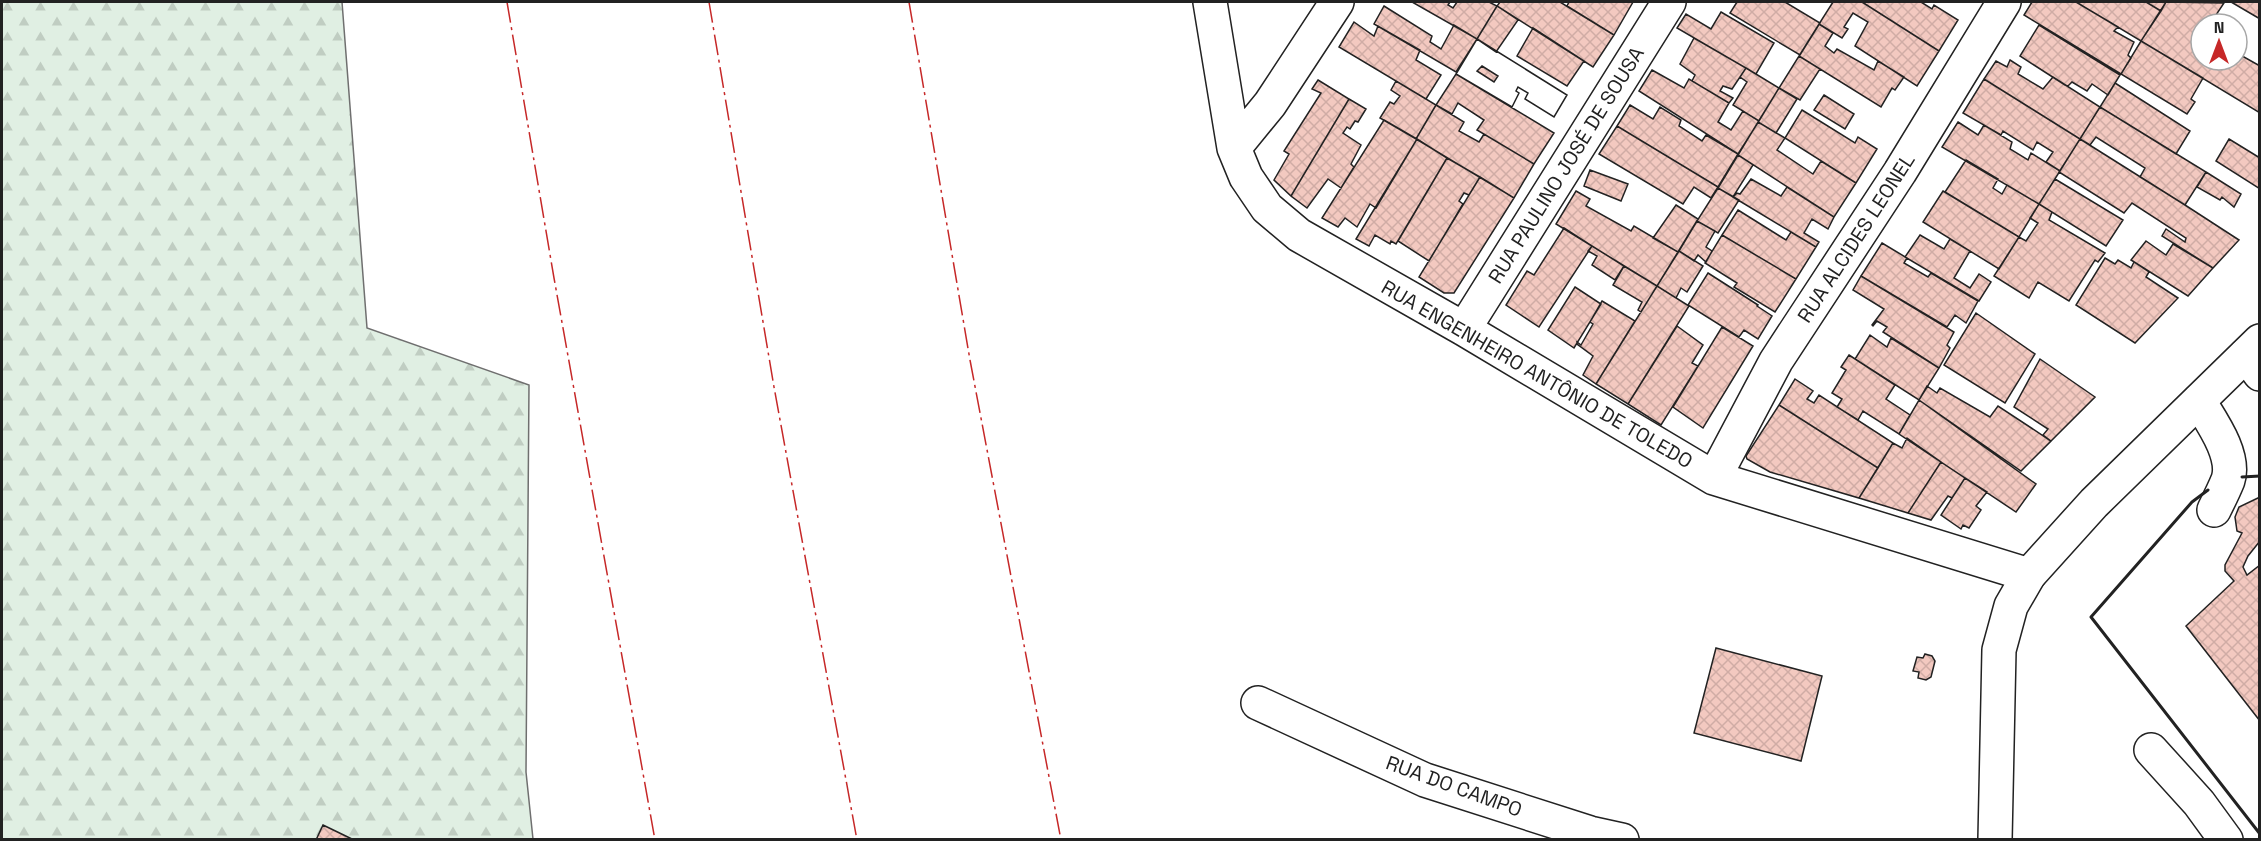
<svg xmlns="http://www.w3.org/2000/svg" width="2261" height="841" viewBox="0 0 2261 841" font-family="'Space Grotesk',sans-serif">
<style>
.forest{fill:url(#forest-firs);stroke:#6f6f6f;stroke-width:1.5}
.building{fill:url(#building-cross-hatch);stroke:#222;stroke-width:1.5;fill-rule:evenodd}
.lines{fill:none;stroke-linecap:round;stroke-linejoin:round}
.minor-casing{stroke:#222;stroke-width:36}
.major-casing{stroke:#222;stroke-width:36}
.minor{stroke:#fff;stroke-width:33}
.major{stroke:#fff;stroke-width:33}
.wall{stroke:#222;stroke-width:3}
.power{stroke:#c62828;stroke-width:1.5;stroke-dasharray:21 4.5 3 4.5;stroke-linecap:butt}
.labels{text-anchor:middle;stroke-width:4.5;stroke-linejoin:round;paint-order:stroke}
.street-label{font-size:20px;fill:#222;stroke:#fff}
</style>
<defs>
<pattern id="forest-firs" width="22" height="20" patternUnits="userSpaceOnUse" patternTransform="scale(1.5)"><rect width="22" height="20" fill="#e0efe3"/><path d="M5 1l3.5 6h-7zM16 11l3.5 6h-7z" fill="#c0cdc2"/></pattern>
<pattern id="building-cross-hatch" width="8" height="8" patternUnits="userSpaceOnUse" patternTransform="scale(1.5)"><rect width="8" height="8" fill="#f3c9c0"/><path d="M0 0l8 8M0 8l8-8" fill="none" stroke="#d0aca5"/></pattern>
</defs>
<rect width="100%" height="100%" fill="#fff"/>
<!-- forest -->
<path class="forest" d="M2,2H342L367,328L529,385L526,772L533,839L2,840Z"/>
<!-- building -->
<path class="building" d="M1412,2H1450L1448,5L1453,8L1457,2H1489L1497,6L1477,39Z
M1500,2H1560L1614,35L1593,67L1497,6Z
M1569,2H1633L1614,35L1567,6Z
M1737,2H1785L1820,23L1800,55L1730,13Z
M1833,2H1862L1939,51L1917,86L1855,46L1868,22L1853,13L1844,27L1848,29L1842,38L1819,24Z
M1862,2H1921L1932,9L1934,5L1958,20L1939,51Z
M2032,2H2076L2118,27L2114,31L2134,42L2128,55L2131,58L2121,74L2024,15Z
M2076,2H2146L2161,11L2141,41Z
M2146,2H2166L2161,11Z
M2166,2L2224,3L2210,24H2201V60H2237V53L2260,66V113L2141,41Z
M2231,2H2260V19L2255,16Z
M1384,6L1432,36L1430,42L1441,49L1454,25L1477,39L1456,72L1374,24Z
M1497,6L1518,20L1496,52L1477,39Z
M1721,12L1774,43L1756,74L1677,28L1686,14L1711,29Z
M1354,22L1374,36L1378,26L1420,50L1416,60L1441,75L1426,99L1339,47Z
M1819,24L1833,33L1825,46L1834,53L1837,49L1874,70L1878,61L1904,77L1895,90L1892,88L1881,107L1799,56Z
M2039,25L2120,75L2108,95L2092,84L2087,91L2072,82L2068,86L2065,85L2020,56Z
M1533,28L1584,61L1567,86L1517,56Z
M1694,38L1746,68L1732,89L1723,86L1720,91L1733,98L1729,103L1692,81L1695,75L1680,64Z
M1477,39L1567,95L1554,117L1525,99L1528,93L1518,87L1516,91L1519,93L1512,107L1456,74ZM1482,66L1498,76L1494,82L1477,71Z
M1477,39L1567,95L1554,117L1525,99L1528,93L1518,87L1516,91L1519,93L1512,107L1456,74Z
M2141,41L2203,78L2191,99L2195,102L2187,114L2121,74Z
M1799,56L1820,69L1800,100L1779,88Z
M2010,60L2021,67L2018,74L2043,89L2053,77L2100,107L2080,139L1984,79L1996,61L2007,67Z
M1746,68L1779,88L1759,121L1733,105L1747,82L1740,77Z
M1652,70L1684,88L1689,79L1729,103L1718,122L1731,130L1743,111L1759,121L1738,154L1639,91Z
M1456,74L1554,133L1534,164L1477,130L1484,120L1458,103L1452,114L1436,105Z
M1984,79L2080,139L2060,171L2046,162L2053,152L2037,142L2033,150L2003,131L2001,135L1963,113Z
M1318,80L1349,99L1291,196L1274,180L1289,154L1284,151L1321,93L1312,89Z
M1396,81L1436,105L1416,139L1380,118L1390,102L1394,104L1400,96L1391,90Z
M2115,83L2190,131L2176,154L2100,107Z
M1779,88L1797,99L1776,133L1758,122Z
M1824,95L1854,114L1845,129L1814,110Z
M1349,99L1366,109L1358,122L1355,121L1350,129L1347,127L1343,133L1361,145L1351,164L1354,167L1341,188L1328,179L1307,208L1291,196Z
M1436,105L1464,122L1459,131L1479,142L1484,134L1534,164L1514,198L1416,139Z
M1630,105L1653,119L1660,107L1681,120L1679,126L1702,141L1706,135L1738,154L1718,187L1617,126Z
M2100,107L2206,172L2185,205L2140,177L2145,168L2096,137L2090,145L2080,139Z
M1802,110L1855,143L1858,137L1877,149L1856,183L1785,138Z
M1384,120L1417,139L1376,208L1370,204L1357,227L1345,218L1338,227L1322,218Z
M1758,122L1785,138L1777,150L1813,174L1821,161L1856,183L1834,217L1738,155Z
M1958,122L1978,135L1984,125L2012,142L2010,149L2028,160L2031,153L2060,171L2039,204L1942,147Z
M1617,126L1718,187L1711,198L1694,187L1683,204L1599,154Z
M1417,139L1447,158L1396,244L1391,241L1390,244L1375,235L1369,246L1356,239Z
M2080,139L2185,205L2239,240L2213,268L2162,236L2166,229L2185,242L2186,238L2132,203L2124,213L2059,172Z
M2229,139L2260,158V189L2216,161Z
M1738,155L1753,165L1733,197L1718,188Z
M1447,158L1480,177L1469,195L1464,193L1459,201L1463,204L1429,261L1398,241Z
M1966,160L1998,179L1993,188L2002,194L2007,185L2039,204L2019,237L1945,192Z
M1590,170L1628,184L1621,201L1584,186Z
M2206,172L2241,194L2234,207L2222,197L2220,200L2197,187Z
M1480,177L1514,198L1454,293H1444L1419,277Z
M1751,179L1781,196L1787,187L1834,217L1828,229L1812,219L1804,233L1819,242L1816,247L1733,197L1737,193L1740,194Z
M2055,179L2123,220L2106,246L2039,204Z
M1718,188L1739,200L1718,233L1697,221Z
M1576,191L1590,199L1586,206L1631,231L1634,226L1678,252L1657,286L1556,224Z
M1943,191L2019,237L1999,269L1923,222Z
M2039,204L2052,212L2049,220L2105,253L2098,262L2095,260L2069,301L2038,282L2029,298L1994,276L2019,237L2026,241L2038,223L2030,218Z
M1676,205L1698,219L1678,252L1653,238Z
M1738,210L1786,240L1791,232L1816,247L1796,279L1722,235Z
M1697,221L1715,231L1706,247L1712,251L1706,262L1698,255L1694,261L1679,251Z
M1564,228L1592,246L1539,327L1506,305L1527,271L1534,275Z
M1722,235L1796,279L1775,312L1734,287L1737,283L1705,263Z
M1920,235L1944,249L1950,239L1970,251L1954,278L1970,288L1979,274L1991,282L1979,301L1905,257Z
M2146,241L2166,255L2173,244L2213,268L2188,296L2131,260Z
M1882,243L1907,258L1904,263L1928,277L1931,273L1978,301L1966,323L1955,315L1947,327L1861,276Z
M1592,246L1624,266L1615,280L1592,265L1597,256L1588,251Z
M1679,251L1703,266L1687,292L1681,288L1676,298L1657,286Z
M2105,258L2115,264L2118,260L2131,268L2134,262L2149,272L2146,277L2178,298L2135,343L2076,305Z
M1624,266L1657,286L1641,312L1638,310L1642,302L1613,285Z
M1708,273L1758,305L1757,306L1772,316L1758,339L1744,330L1739,337L1688,305Z
M1861,276L1954,332L1947,345L1950,348L1939,368L1883,332L1887,327L1877,321L1873,326L1872,325L1884,309L1853,290Z
M1657,286L1689,306L1628,404L1596,384Z
M1575,287L1601,304L1574,348L1548,330Z
M1602,301L1635,321L1596,384L1583,375L1593,356L1577,344V342L1581,345L1593,324L1590,322Z
M1976,313L2035,354L2005,403L1944,365Z
M1677,326L1703,345L1692,363L1698,366L1661,425L1628,404Z
M1722,327L1753,346L1703,428L1673,407Z
M1870,335L1887,347L1891,338L1939,368L1919,400L1855,359Z
M1849,355L1895,385L1886,399L1910,415L1899,434L1863,411L1858,420L1837,407L1842,399L1832,393L1846,370L1841,367Z
M2040,359L2095,397L2051,441L2043,435L2048,429L2014,407Z
M1795,379L1813,391L1807,399L1814,403L1819,395L1893,443L1878,468L1779,405Z
M1927,386L1937,393L1940,388L1990,417L1998,406L2051,441L2021,471L1919,400Z
M1919,400L2036,484L2016,512L1899,434Z
M1779,405L1878,468L1859,498L1770,472L1747,459L1746,456Z
M1907,438L1941,462L1908,513L1859,498L1893,443L1902,448Z
M1941,462L1965,478L1952,498L1948,496L1931,520L1908,513Z
M1965,478L1987,492L1976,506L1981,510L1969,528L1963,525L1961,529L1941,515Z
M2260,497V541L2248,556L2243,567L2247,575L2260,565V721L2186,626L2234,581L2225,571V565L2242,533L2237,531L2235,517L2239,507Z
M1716,648L1822,676L1801,761L1694,733Z
M1925,654L1932,656L1935,661L1931,677L1926,680L1918,678L1919,672L1913,671L1917,657L1923,658Z
M323,825L354,840H316Z"/>
<g class="lines">
<defs>
<path id="minor" d="M1210,2L1234,148L1246,177L1267,208L1299,235L1464,329L1714,478L2029,575
M1234,148L1270,104L1337,2
M1464,329L1669,2
M2246,355L2260,374
M2199,401C2211,421 2236,455 2228,480C2224,490 2219,500 2214,510
M1714,478L1776,361L1900,172L2004,2
M1258,703L1425,780L1590,833L1622,840
M2151,750L2199,803L2226,840"/>
<path id="major" d="M1995,840L1999,650L2011,606L2029,575L2094,503L2260,341"/>
</defs>
<!-- minor casing -->
<use href="#minor" class="minor-casing"/>
<!-- major casing -->
<use href="#major" class="major-casing"/>
<!-- minor -->
<use href="#minor" class="minor"/>
<!-- major -->
<use href="#major" class="major"/>
<!-- wall -->
<path class="wall" d="M2242,477L2260,476
M2208,490L2192,502L2091,617L2260,834"/>
<!-- power -->
<path class="power" d="M507,2L554,278L655,840
M709,2L774,387L857,840
M909,2L970,360L1061,840"/>
</g>
<g class="labels">
<!-- street labels -->
<g class="street-label">
<text transform="translate(1566 165) rotate(-58)" y="7">RUA PAULINO JOSÉ DE SOUSA</text>
<text transform="translate(1856 238) rotate(-57)" y="7">RUA ALCIDES LEONEL</text>
<text transform="translate(1537 374) rotate(30)" y="7">RUA ENGENHEIRO ANTÔNIO DE TOLEDO</text>
<text transform="translate(1454 786) rotate(20)" y="7">RUA DO CAMPO</text>
</g>
</g>
<!-- border -->
<rect width="2261" height="841" fill="none" stroke="#222222" stroke-width="6"/>
<!-- north arrow -->
<g transform="translate(2219 42)"><circle r="28" fill="#ffffff" stroke="#a7a7a7" stroke-width="1.5"/>
<path d="M0-4.5L10 22L0 15L-10 22Z" fill="#c62828"/>
<text y="-9" font-size="16" font-weight="bold" text-anchor="middle" fill="#222222">N</text>
</g>
</svg>
